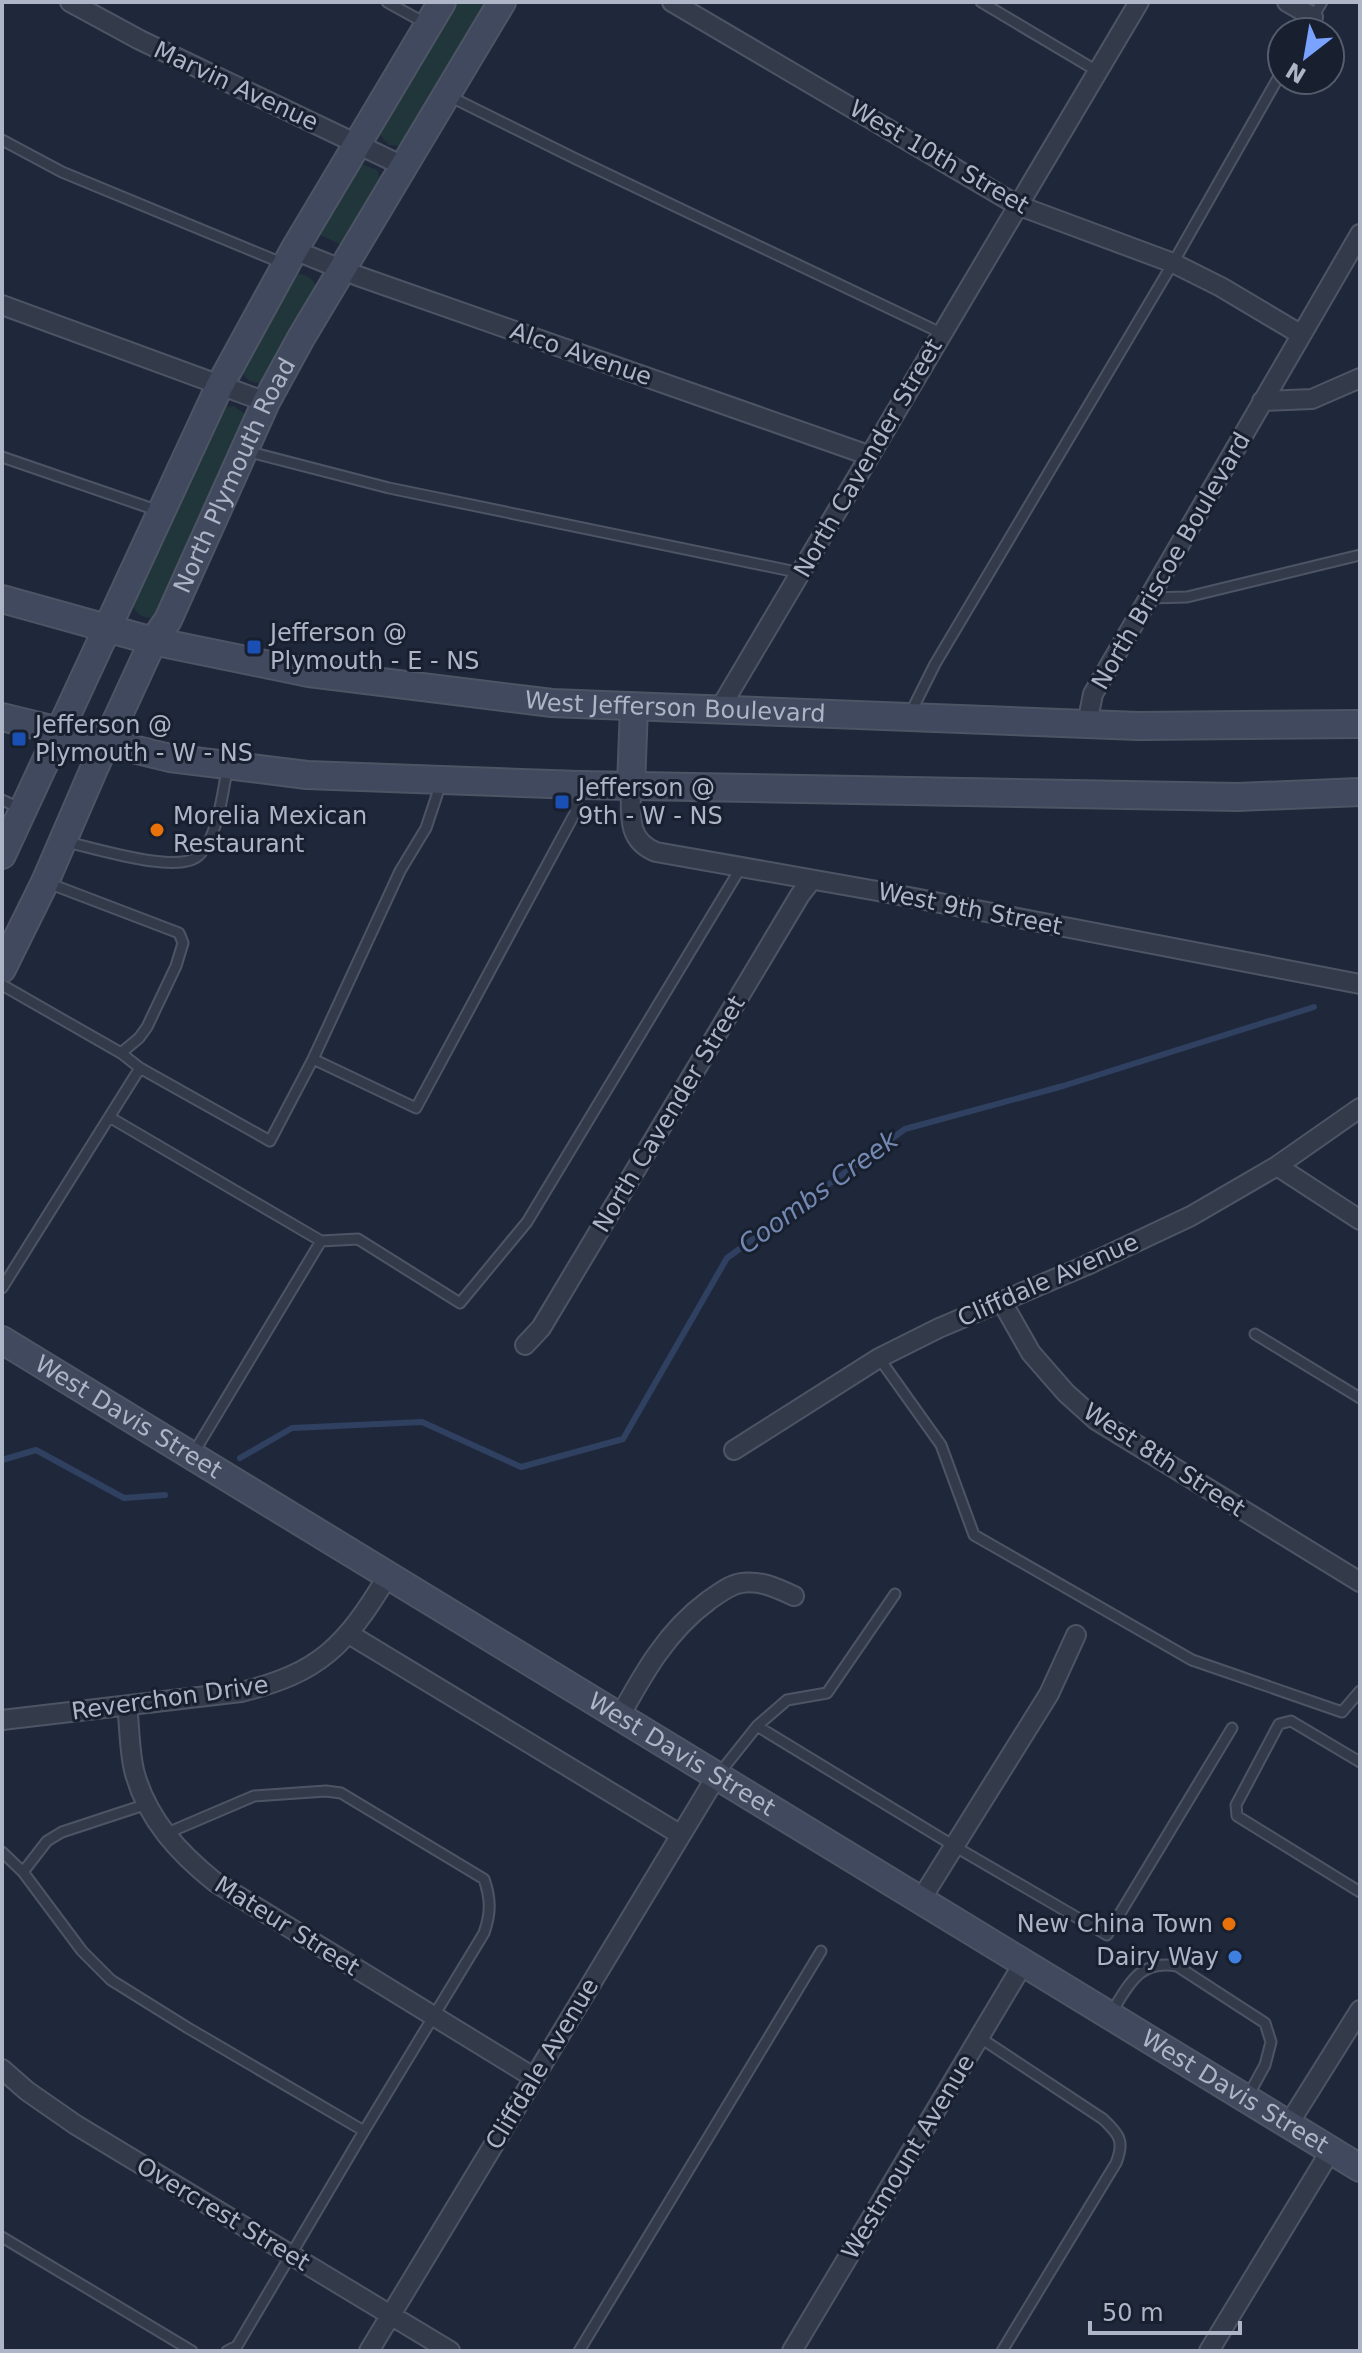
<svg xmlns="http://www.w3.org/2000/svg" width="1362" height="2353" viewBox="0 0 1362 2353" font-family="'DejaVu Sans',sans-serif">
<style>
.green{fill:#21363b}
.lines{fill:none;stroke-linecap:round;stroke-linejoin:round}
.stream{stroke:#2f4061;stroke-width:6}
.lane-casing{stroke:#4d5565;stroke-width:13}
.street-casing{stroke:#4d5565;stroke-width:22}
.secondary-casing{stroke:#4d5565;stroke-width:30}
.lane{stroke:#333b4b;stroke-width:9}
.street{stroke:#333b4b;stroke-width:18}
.secondary{stroke:#40495e;stroke-width:26}
.transit-dot{fill:#1a4fb4;stroke:#18202f;stroke-width:3}
.food-dot{fill:#e8710a;stroke:#18202f;stroke-width:3}
.shop-dot{fill:#3f7fe0;stroke:#18202f;stroke-width:3}
.labels{text-anchor:middle;stroke-width:6;stroke-linejoin:round;paint-order:stroke}
.street-label{font-size:24px;fill:#adb5c7;stroke:#18202f}
.poi-label{font-size:24px;fill:#adb5c7;stroke:#18202f;text-anchor:start}
.water-label{font-size:26px;font-style:italic;fill:#7388b2;stroke:#18202f}
</style>
<rect width="100%" height="100%" fill="#1f283a"/>
<!-- green -->
<path class="green" d="M454,2H492L402,146L389,145L381,136L380,129Z
M364,165L377,170L382,182L346,247L316,233L359,167Z
M299,274C309,275 316,281 317,292L267,381C254,385 248,382 241,371L292,276Z
M234,406L246,415L159,616C146,621 135,615 132,602L218,414L225,407Z"/>
<g class="lines">
<!-- stream -->
<path class="stream" d="M240,1458L292,1428L422,1422L521,1467L623,1439L727,1258L905,1129L1063,1086L1314,1007
M2,1460L36,1450L124,1498L165,1495"/>
<defs>
<path id="lane" d="M387,2L425,23
M981,2L1097,71
M1304,32L1322,2
M447,95L576,159L941,333
M2,140L62,172L282,263
M246,451L389,488L801,573
M2,457L159,511
M1149,598L1187,597L1360,555
M910,714L935,664L1173,263L1282,71
M2,800L20,808
M66,842C92,847 177,875 198,856C217,840 223,793 227,769
M48,883L179,933L183,943L176,966L147,1027L139,1038L121,1053
M2,985L121,1053L140,1068
M313,1059L416,1108L575,813L578,789
M111,1118L321,1241L193,1454
M321,1241L358,1239L460,1303L527,1222L740,869
M2,1288L140,1068L270,1141L313,1059L400,871L426,828L441,783
M1255,1334L1360,1398
M879,1358L941,1445L974,1535L1192,1660L1342,1712L1360,1691
M757,1726L787,1700L827,1693L895,1594
M1360,1762L1291,1721L1279,1724L1236,1805L1237,1816L1360,1892
M718,1775L757,1726L954,1846L1107,1935L1232,1728
M2,1852L23,1872L82,1951L111,1980L188,2028L364,2131L484,1933C491,1913 491,1899 484,1879L341,1793L326,1791L254,1796L165,1834
M23,1872L47,1841L62,1832L147,1804
M1111,2013C1129,1985 1139,1959 1177,1966L1265,2023L1271,2042L1265,2065L1248,2096
M979,2037L1103,2119C1119,2134 1125,2141 1116,2163L1002,2351
M2,2237L192,2351
M227,2351L237,2346L364,2131
M579,2351L821,1951"/>
<path id="street" d="M70,2L140,40L403,166
M672,2L1017,205L1173,263L1221,287L1300,334
M1287,2L1313,17
M294,250L358,276L868,455
M2,305L266,402
M1262,401L1312,399L1360,378
M719,710L1139,2
M1087,724L1093,694L1360,234
M631,786C631,814 626,840 656,852L883,892L1360,984
M1277,1166L1360,1220
M1002,1302L1031,1353L1066,1393L1096,1420L1360,1582
M525,1345L541,1328L800,895L811,881
M734,1450L879,1358L939,1328L1085,1266L1191,1216L1277,1166L1360,1108
M349,1634L681,1835
M127,1706C130,1728 129,1753 135,1774C148,1820 179,1853 215,1882L533,2077
M619,1718C643,1674 667,1631 708,1601C718,1594 729,1585 741,1583C760,1580 777,1588 794,1596
M2,1720L241,1692C320,1673 346,1645 387,1577
M920,1901L1049,1694L1076,1635
M2,2069L27,2091L76,2125L450,2351
M1288,2125L1360,2010
M369,2351L716,1777
M792,2351L1023,1964
M1209,2351L1331,2150"/>
<g id="secondary">
<path id="s1" d="M2,599L153,641L309,673L552,703L1138,726L1360,724"/>
<path d="M2,717L170,758L307,775L579,785L1238,797L1360,792"/>
<path d="M631,786L634,707"/>
<path d="M2,855L220,385L294,250L442,2"/>
<path id="s2" d="M2,969L45,882L93,771L153,641L168,620L266,402L301,338L502,2"/>
<path id="s3" d="M2,1340L1360,2168"/>
</g>
</defs>
<!-- lane casing -->
<use href="#lane" class="lane-casing"/>
<!-- street casing -->
<use href="#street" class="street-casing"/>
<!-- secondary casing -->
<use href="#secondary" class="secondary-casing"/>
<!-- lane -->
<use href="#lane" class="lane"/>
<!-- street -->
<use href="#street" class="street"/>
<!-- secondary -->
<use href="#secondary" class="secondary"/>
</g>
<!-- markers -->
<g class="transit-dot">
<rect x="246" y="639" width="16" height="16" rx="4"/>
<rect x="11" y="731" width="16" height="16" rx="4"/>
<rect x="554" y="794" width="16" height="16" rx="4"/>
</g>
<g class="food-dot">
<circle cx="157" cy="830" r="8"/>
<circle cx="1229" cy="1924" r="8"/>
</g>
<circle class="shop-dot" cx="1235" cy="1957" r="8"/>
<g class="labels">
<!-- street labels -->
<g class="street-label">
<text transform="translate(236 86) rotate(25)" y="8">Marvin Avenue</text>
<text transform="translate(939 157) rotate(30)" y="8">West 10th Street</text>
<text transform="translate(581 354) rotate(19)" y="8">Alco Avenue</text>
<text transform="translate(868 458) rotate(-60)" y="8">North Cavender Street</text>
<text dy="8" stroke="none"><textPath href="#s2" startOffset="546">North Plymouth Road</textPath></text>
<text transform="translate(1171 561) rotate(-60)" y="8">North Briscoe Boulevard</text>
<text dy="8" stroke="none"><textPath href="#s1" startOffset="684">West Jefferson Boulevard</textPath></text>
<text transform="translate(970 909) rotate(11)" y="8">West 9th Street</text>
<text transform="translate(669 1114) rotate(-59)" y="8">North Cavender Street</text>
<text transform="translate(1048 1280) rotate(-24)" y="8">Cliffdale Avenue</text>
<text dy="8" stroke="none"><textPath href="#s3" startOffset="148">West Davis Street</textPath></text>
<text transform="translate(1164 1460) rotate(33)" y="8">West 8th Street</text>
<text transform="translate(170 1698) rotate(-8)" y="8">Reverchon Drive</text>
<text dy="8" stroke="none"><textPath href="#s3" startOffset="796">West Davis Street</textPath></text>
<text transform="translate(287 1926) rotate(32)" y="8">Mateur Street</text>
<text transform="translate(542 2064) rotate(-59)" y="8">Cliffdale Avenue</text>
<text dy="8" stroke="none"><textPath href="#s3" startOffset="1444">West Davis Street</textPath></text>
<text transform="translate(908 2157) rotate(-59)" y="8">Westmount Avenue</text>
<text transform="translate(223 2214) rotate(31)" y="8">Overcrest Street</text>
</g>
<!-- poi labels -->
<g class="poi-label">
<text x="270" y="641">Jefferson @<tspan x="270" dy="28">Plymouth - E - NS</tspan></text>
<text x="35" y="733">Jefferson @<tspan x="35" dy="28">Plymouth - W - NS</tspan></text>
<text x="578" y="796">Jefferson @<tspan x="578" dy="28">9th - W - NS</tspan></text>
<text x="173" y="824">Morelia Mexican<tspan x="173" dy="28">Restaurant</tspan></text>
<text x="1213" y="1932" text-anchor="end">New China Town</text>
<text x="1219" y="1965" text-anchor="end">Dairy Way</text>
</g>
<!-- water labels -->
<g class="water-label">
<text transform="translate(818 1192) rotate(-36)" y="9">Coombs Creek</text>
</g>
</g>
<!-- border -->
<rect width="1362" height="2353" fill="none" stroke="#adb5c7" stroke-width="8"/>
<!-- north arrow -->
<g transform="translate(1306 56) rotate(211)"><circle r="38" fill="#18202f" stroke="#545c6c" stroke-width="2"/>
<path d="M0-6L14 30L0 20L-14 30Z" fill="#7aa2ff"/>
<text y="-12" font-size="22" font-weight="bold" text-anchor="middle" fill="#adb5c7">N</text>
</g>
<!-- scale -->
<path d="M1090 2321v12h150v-12" fill="none" stroke="#adb5c7" stroke-width="4"/>
<text x="1102" y="2321" font-size="24" fill="#adb5c7" stroke="#18202f" stroke-width="6" paint-order="stroke">50 m</text>
</svg>
